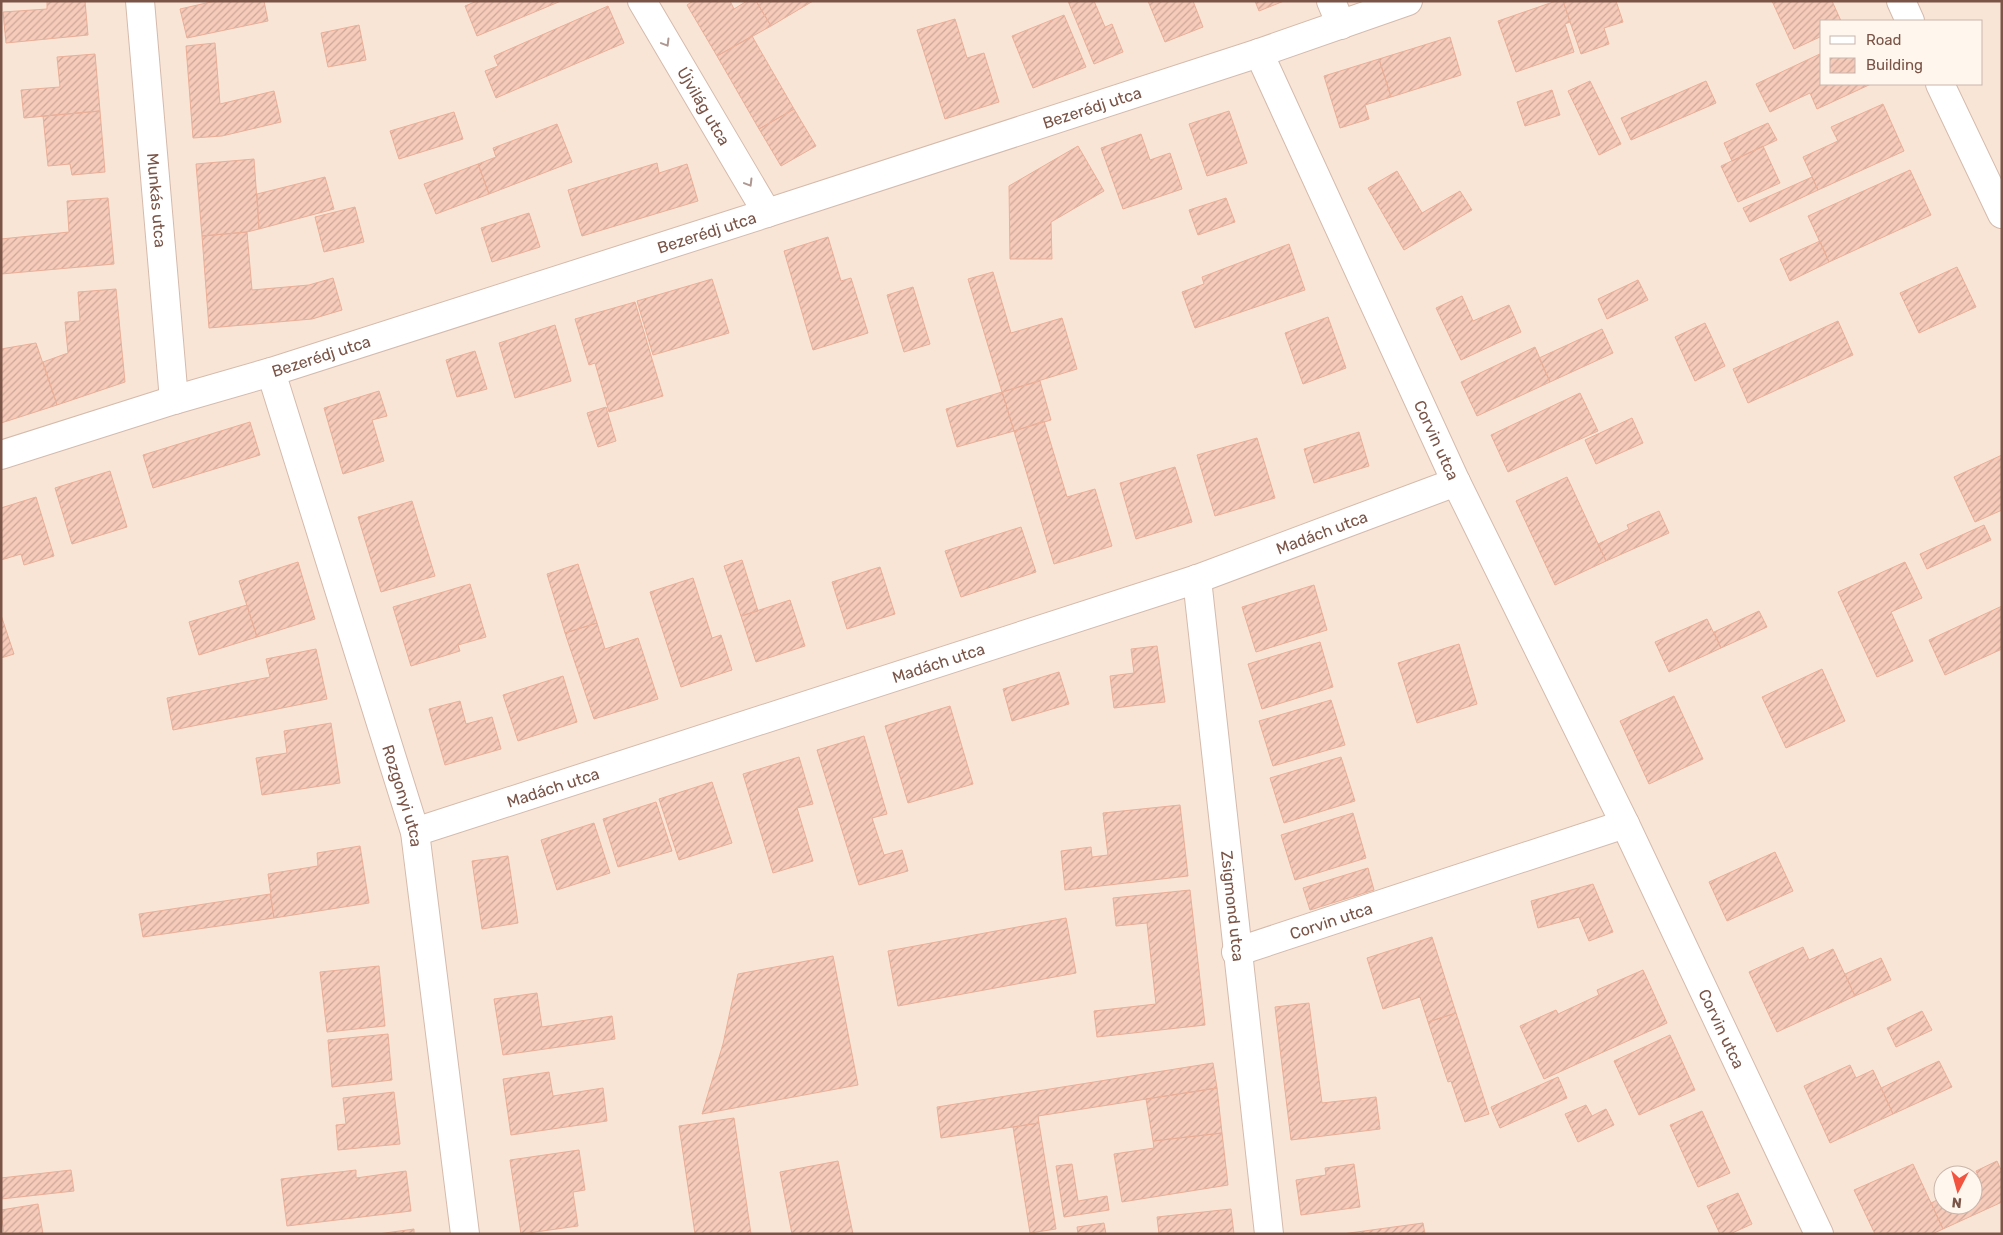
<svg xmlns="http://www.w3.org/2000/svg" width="2003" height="1235" viewBox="0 0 2003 1235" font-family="Rubik,sans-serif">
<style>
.residential{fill:#f9e5d6;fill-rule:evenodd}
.building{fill:url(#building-hatch);stroke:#eaaf99}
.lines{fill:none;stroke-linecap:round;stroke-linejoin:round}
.minor-casing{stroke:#d4baac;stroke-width:30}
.minor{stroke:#fff;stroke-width:28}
.oneway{stroke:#af9891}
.labels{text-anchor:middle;stroke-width:4;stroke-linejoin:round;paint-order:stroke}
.street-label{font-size:16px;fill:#7a5447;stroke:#fff6ed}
</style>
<defs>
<pattern id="building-hatch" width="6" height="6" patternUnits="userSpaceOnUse" patternTransform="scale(1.25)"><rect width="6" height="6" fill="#f6cbba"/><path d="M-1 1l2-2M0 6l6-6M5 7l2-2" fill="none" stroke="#cca799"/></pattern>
</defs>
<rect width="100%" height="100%" fill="#fef2e5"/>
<!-- residential -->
<path class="residential" d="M1,1H2002V1234H1ZM1822,21H1982V84H1822ZM1943,1175H1973V1205H1943Z"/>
<!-- building -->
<path class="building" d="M47,1H85L88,35L6,43L3,12L47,9Z
M215,1H264L268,21L187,38L180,9Z
M477,1H561L477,36L465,6Z
M693,1H730L734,9L747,1H756L771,26L717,56L687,5Z
M756,1H813L771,26Z
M1068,1H1094L1105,27L1112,24L1123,52L1094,64Z
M1148,1H1193L1203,27L1165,42Z
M1255,1H1284L1259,11Z
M1556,1H1563L1570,22L1565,24L1574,52L1516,72L1498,21Z
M1563,1H1616L1623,22L1604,28L1609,44L1581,54Z
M1772,1H1832L1841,21H1822V36L1794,49Z
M608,6L624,43L496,98L485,71L498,66L494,56Z
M1064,15L1086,67L1033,88L1012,36Z
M955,19L967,58L984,53L999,102L945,119L917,30Z
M359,25L366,60L328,67L321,33Z
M752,36L794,109L759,129L717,56Z
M1450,37L1461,75L1391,97L1379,59Z
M215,43L220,104L274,91L281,122L222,136L193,138L186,46Z
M1822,53V84H1871L1817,109L1810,93L1770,112L1756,84Z
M95,54L100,111L24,118L21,90L60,87L57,57Z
M1379,59L1391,97L1365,105L1369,119L1340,128L1324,76Z
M1590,81L1621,144L1599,155L1568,91Z
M1706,81L1716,103L1631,140L1621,118Z
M1552,90L1560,115L1525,126L1517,102Z
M1883,104L1904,151L1818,190L1803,157L1838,141L1831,127Z
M794,109L816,146L781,166L759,129Z
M100,111L105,172L72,175L70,164L48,166L43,116Z
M1229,111L1247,163L1207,176L1189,124Z
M454,112L463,139L399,159L390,131Z
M1768,123L1777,140L1732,161L1724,143Z
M557,124L572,162L489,194L478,164L496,157L493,148Z
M1141,134L1150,160L1170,153L1182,189L1123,209L1101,148Z
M1078,146L1104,191L1051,222L1052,259H1010L1009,186Z
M1763,146L1780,183L1738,202L1721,166Z
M254,159L259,229L247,232L202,236L196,164Z
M657,163L659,173L687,164L698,201L582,236L568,190Z
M478,164L489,194L436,214L424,184Z
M1910,170L1931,215L1829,262L1808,216Z
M1397,171L1422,213L1460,191L1472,210L1404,250L1368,188Z
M325,177L334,209L259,229L257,194Z
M1812,177L1818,190L1750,222L1743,208Z
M108,198L114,264L1,274V239L69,232L67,201Z
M1226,198L1235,222L1198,235L1189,210Z
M355,207L364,242L324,252L315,217Z
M529,213L540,247L492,262L481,228Z
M247,232L252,290L309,285L333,278L342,310L312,319L209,328L202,236Z
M828,237L841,281L851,278L868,333L813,350L784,251Z
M1820,241L1829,262L1790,281L1780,259Z
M1289,244L1305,290L1195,328L1182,292L1204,284L1202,277Z
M1957,267L1976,307L1919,333L1900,293Z
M993,272L1011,333L1062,318L1077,369L1002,392L968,279Z
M712,279L729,333L653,355L637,301Z
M1638,280L1648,300L1607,319L1598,299Z
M913,287L930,344L904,352L887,295Z
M116,289L125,382L57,405L43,362L68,353L65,322L80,321L78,292Z
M1462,296L1473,321L1509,305L1521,332L1461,360L1436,308Z
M635,302L663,396L609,412L595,363L589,365L575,319Z
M1328,317L1346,368L1303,384L1285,333Z
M1838,321L1853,355L1748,403L1733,369Z
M1705,323L1725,366L1695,381L1675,337Z
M555,325L571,381L515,398L499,343Z
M1602,329L1613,353L1550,382L1539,358Z
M36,343L57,405L1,423V349Z
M1535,347L1550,382L1477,416L1461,382Z
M475,351L487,389L457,397L446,360Z
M1040,381L1051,420L1014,431L1002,392Z
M379,391L387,416L372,420L384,461L343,474L324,408Z
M1002,392L1014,431L957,447L946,409Z
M1580,393L1598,431L1508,472L1491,435Z
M606,407L616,441L598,447L587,413Z
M1632,418L1643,443L1596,464L1585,440Z
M1044,421L1067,497L1095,489L1112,546L1054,564L1014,431Z
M250,422L260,455L153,488L143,455Z
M1359,432L1369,466L1314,483L1304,449Z
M1257,438L1275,498L1215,516L1197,455Z
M2002,455V510L1975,522L1954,477Z
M1175,467L1192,522L1136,539L1120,483Z
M110,471L127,527L72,544L55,488Z
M1567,477L1606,561L1555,585L1516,501Z
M36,497L54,556L24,565L21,554L1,560V508Z
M412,501L435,576L381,592L358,517Z
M1659,511L1669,533L1606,561L1598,544L1629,529L1627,525Z
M1984,525L1991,540L1927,569L1920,554Z
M1021,527L1036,572L961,597L945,551Z
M742,560L758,611L741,616L724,566Z
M298,562L315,619L257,637L239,581Z
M1905,562L1922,598L1891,612L1913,661L1877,677L1838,592Z
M578,564L597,623L565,633L547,574Z
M880,567L895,614L847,629L832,582Z
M693,578L712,638L721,635L732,670L681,687L650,592Z
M470,584L486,637L458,645L460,651L411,666L393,607Z
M1314,585L1327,630L1256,652L1242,607Z
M790,600L805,646L756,662L741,616Z
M247,605L257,637L199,655L189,622Z
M2002,606V649L1945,675L1929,640Z
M1759,611L1767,627L1721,648L1714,632Z
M1,615L14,654L1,658Z
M1707,619L1721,648L1669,672L1655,642Z
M597,623L605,649L638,638L658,699L594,719L565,633Z
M1320,642L1333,687L1262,709L1248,664Z
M1459,644L1477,704L1417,723L1398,663Z
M1157,646L1165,702L1114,708L1110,676L1134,673L1131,649Z
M316,649L327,699L173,730L167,698L270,677L266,659Z
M1822,669L1845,721L1786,748L1762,697Z
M1059,672L1069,704L1012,721L1003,689Z
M563,676L577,722L518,741L503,695Z
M1674,696L1703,759L1649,784L1620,721Z
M1331,700L1345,745L1273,766L1259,721Z
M460,701L466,724L492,717L501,749L445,765L429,709Z
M950,706L973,784L908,803L885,726Z
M331,723L340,783L262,795L256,758L287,753L284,731Z
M864,736L887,814L872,818L884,855L902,850L908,871L859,885L817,750Z
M799,757L813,804L797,808L813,861L773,873L743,774Z
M1341,757L1355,801L1284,823L1270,778Z
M712,782L732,843L679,860L659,799Z
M656,802L672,851L618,867L603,819Z
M1180,805L1188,876L1065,890L1061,851L1091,847L1092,857L1108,855L1103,813Z
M1353,813L1366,858L1295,880L1281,835Z
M594,823L610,873L557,890L541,840Z
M360,846L369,903L274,918L268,874L318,866L317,853Z
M1775,852L1793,891L1727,921L1709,882Z
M508,856L518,923L482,929L472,861Z
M1368,868L1374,890L1310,910L1303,888Z
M1593,884L1613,932L1589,941L1579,917L1538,928L1531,901Z
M1190,890L1205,1025L1097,1037L1094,1011L1156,1004L1147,923L1116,926L1113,898Z
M270,894L274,918L143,937L139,914Z
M1066,918L1076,973L898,1006L888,951Z
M1432,937L1456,1013L1428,1022L1420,997L1383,1009L1367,958Z
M1803,947L1809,960L1833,949L1855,996L1777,1032L1749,972Z
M833,956L858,1085L702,1114L723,1044L738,974Z
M1881,958L1891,980L1855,996L1845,974Z
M379,966L385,1026L327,1032L320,972Z
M1643,970L1667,1023L1544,1079L1520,1026L1556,1010L1558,1014L1599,995L1597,990Z
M537,993L542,1027L612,1016L615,1039L503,1055L494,999Z
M1309,1003L1322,1103L1376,1097L1380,1129L1291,1140L1275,1007Z
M1922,1011L1932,1030L1896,1047L1887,1028Z
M1456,1013L1489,1114L1465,1122L1451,1081L1448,1082L1428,1022Z
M388,1034L392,1080L332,1087L328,1040Z
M1670,1035L1695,1090L1639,1115L1614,1061Z
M1939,1061L1952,1087L1893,1114L1881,1088Z
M1213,1063L1217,1088L1038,1116L1039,1123L941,1138L937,1107Z
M1850,1065L1856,1078L1873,1070L1893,1114L1830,1143L1804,1086Z
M549,1072L553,1096L603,1088L607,1121L511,1135L503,1079Z
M1558,1077L1567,1098L1500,1128L1491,1107Z
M1217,1088L1222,1133L1153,1141L1146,1099Z
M394,1092L400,1144L338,1150L336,1125L346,1124L343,1098Z
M1586,1105L1592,1116L1606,1109L1614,1125L1578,1142L1565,1114Z
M1702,1111L1730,1173L1698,1187L1670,1125Z
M734,1118L751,1234H695L679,1126Z
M1039,1123L1056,1229L1030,1233L1013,1127Z
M1222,1133L1228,1185L1122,1202L1114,1154L1154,1148L1153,1141Z
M579,1150L585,1190L573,1192L578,1226L521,1234L510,1160Z
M838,1161L853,1234H792L780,1172Z
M1997,1161L2002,1172V1202L1943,1229L1931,1203L1943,1197V1205H1973V1183L1980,1180L1976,1171Z
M1072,1164L1078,1201L1107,1196L1109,1210L1064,1217L1056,1166Z
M1354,1164L1360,1207L1301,1215L1296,1180L1326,1175L1325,1168Z
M1913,1164L1943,1229L1932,1234H1875L1854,1190Z
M71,1170L74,1191L1,1199V1178Z
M356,1170V1178L406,1171L411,1211L287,1226L281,1179Z
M1738,1193L1752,1224L1730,1234H1720L1707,1206Z
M38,1204L43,1234H4L1,1210Z
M1231,1209L1234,1234H1159L1157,1217Z
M1104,1223L1106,1234H1078L1077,1227Z
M1423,1223L1425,1234H1342Z
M414,1229V1234H378Z"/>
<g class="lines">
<defs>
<g id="minor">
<path id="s1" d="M140,1L174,400"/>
<path id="s2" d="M642,1L767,213"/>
<path d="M1331,1L1341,25"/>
<path d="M1901,1L1910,21"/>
<path id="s3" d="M1259,53L1456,482L1625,824L1819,1234"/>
<path d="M1940,84L2002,214"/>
<path id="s4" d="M271,372L415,832L465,1234"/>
<path id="s5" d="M1,455L174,400L271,372L767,213L1259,53L1408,1"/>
<path id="s6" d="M1197,579L1269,1234"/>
<path id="s7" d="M415,832L1197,579L1456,482"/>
<path id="s8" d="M1236,952L1625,824"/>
</g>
</defs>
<!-- minor casing -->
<use href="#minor" class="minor-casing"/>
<!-- minor -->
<use href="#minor" class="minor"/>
</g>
<!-- one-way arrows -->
<defs><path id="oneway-chevron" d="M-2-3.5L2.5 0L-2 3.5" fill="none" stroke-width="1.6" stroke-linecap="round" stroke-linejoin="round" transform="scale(1.25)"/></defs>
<g class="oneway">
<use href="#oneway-chevron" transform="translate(666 43) rotate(59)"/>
<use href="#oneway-chevron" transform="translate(749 183) rotate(59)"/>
</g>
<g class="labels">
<!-- street labels -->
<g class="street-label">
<text dy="6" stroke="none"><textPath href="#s2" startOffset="122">Újvilág utca</textPath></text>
<text dy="6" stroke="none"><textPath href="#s5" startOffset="1145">Bezerédj utca</textPath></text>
<text dy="6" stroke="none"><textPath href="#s1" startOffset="200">Munkás utca</textPath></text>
<text dy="6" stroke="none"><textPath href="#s5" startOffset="740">Bezerédj utca</textPath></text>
<text dy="6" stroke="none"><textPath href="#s5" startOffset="335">Bezerédj utca</textPath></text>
<text dy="6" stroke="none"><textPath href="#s3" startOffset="426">Corvin utca</textPath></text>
<text dy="6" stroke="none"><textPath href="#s7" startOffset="955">Madách utca</textPath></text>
<text dy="6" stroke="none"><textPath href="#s7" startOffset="550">Madách utca</textPath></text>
<text dy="6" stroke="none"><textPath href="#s7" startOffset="145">Madách utca</textPath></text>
<text dy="6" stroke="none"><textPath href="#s4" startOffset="444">Rozgonyi utca</textPath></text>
<text dy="6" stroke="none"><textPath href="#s6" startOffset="329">Zsigmond utca</textPath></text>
<text dy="6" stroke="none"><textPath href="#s8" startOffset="100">Corvin utca</textPath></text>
<text dy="6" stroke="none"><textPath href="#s3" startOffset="1080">Corvin utca</textPath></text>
</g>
</g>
<!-- border -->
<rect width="2003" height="1235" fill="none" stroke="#7a5447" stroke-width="5"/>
<!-- legend -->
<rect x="1820" y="20" width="162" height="65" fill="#fff6ed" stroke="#cab5ab"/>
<rect x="1830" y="36" width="25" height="8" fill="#ffffff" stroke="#cab5ab"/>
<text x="1866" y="45" font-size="15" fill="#7a5447">Road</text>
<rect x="1830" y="58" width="25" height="15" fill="url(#building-hatch)" stroke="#cab5ab"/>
<text x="1866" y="70" font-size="15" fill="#7a5447">Building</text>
<!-- north arrow -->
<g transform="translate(1958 1190) rotate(186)"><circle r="24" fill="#fff6ed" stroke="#cab5ab"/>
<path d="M0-4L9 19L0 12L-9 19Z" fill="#f25440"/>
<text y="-8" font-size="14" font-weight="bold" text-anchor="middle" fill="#7a5447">N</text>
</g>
</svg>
